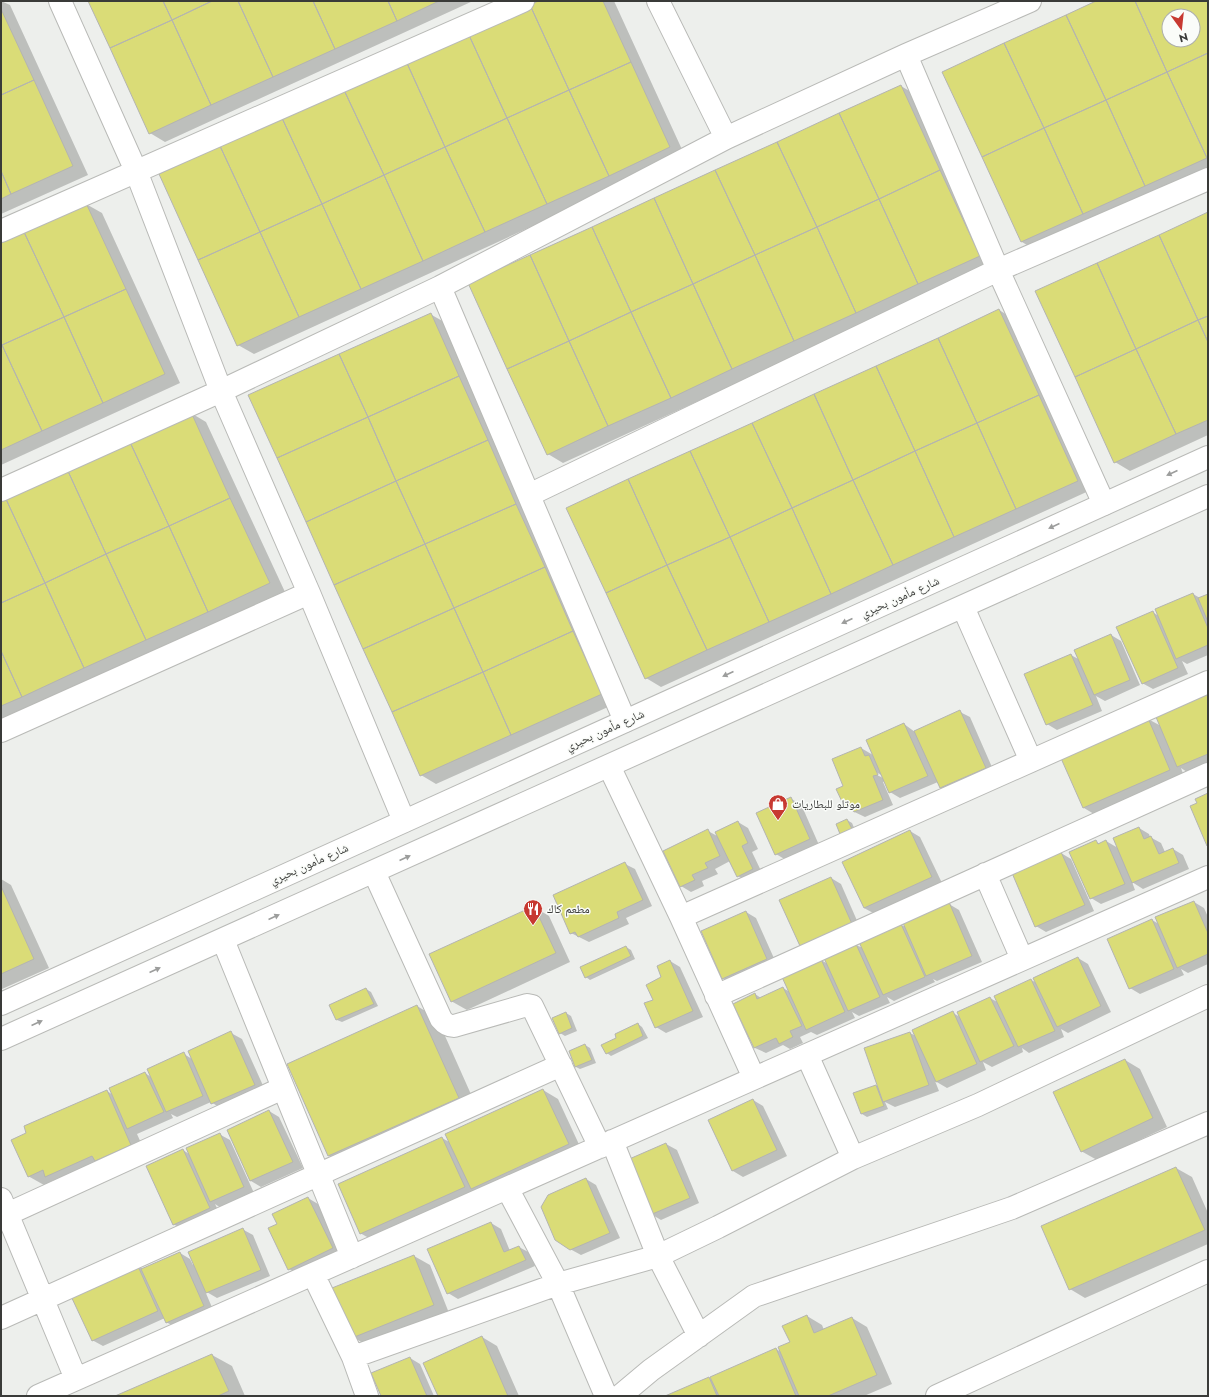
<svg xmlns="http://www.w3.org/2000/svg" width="1209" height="1397" viewBox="0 0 1209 1397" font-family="Jost,'Noto Naskh Arabic',sans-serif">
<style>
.shadow{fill:#0003;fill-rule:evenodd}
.building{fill:#dadc77;stroke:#b4b4b1;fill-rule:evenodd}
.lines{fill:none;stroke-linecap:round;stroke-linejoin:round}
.minor-casing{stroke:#b9bab7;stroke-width:24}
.tertiary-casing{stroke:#b9bab7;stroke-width:24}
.minor{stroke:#fff;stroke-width:22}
.tertiary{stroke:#fff;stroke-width:22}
.oneway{fill:#9c9d9c}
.labels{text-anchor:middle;stroke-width:3;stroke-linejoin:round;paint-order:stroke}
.street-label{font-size:12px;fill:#3a3b39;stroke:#fafcf9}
.poi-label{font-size:12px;fill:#3a3b39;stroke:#fafcf9;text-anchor:start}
</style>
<rect width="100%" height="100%" fill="#edefec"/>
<!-- shadow -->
<path class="shadow" d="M1,1L10,5L88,175L1,214Z
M89,1H473L165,142L150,133Z
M540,1H614L685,156L254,354L238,345Z
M1098,1H1208V173L1037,251L1022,242L944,72ZM1169,16H1193V40H1169Z
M901,86L916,95L995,265L563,463L548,454Z
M86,204L102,213L180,383L1,465V243Z
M1208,213V435L1130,471L1115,462Z
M999,310L1014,319L1093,489L661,687L646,678Z
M430,314L446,323L617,703L436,784L421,775Z
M191,413L206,422L285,592L1,722V500Z
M1193,594L1200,598L1208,595V655L1187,664L1182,661L1188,674L1153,689L1142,683L1152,612L1159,616Z
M1111,635L1121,641L1140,685L1105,701L1096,696L1102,711L1057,730L1047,724L1071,655L1080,660Z
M1208,696V769L1193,776L1181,768L1185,779L1099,817L1084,808L1061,756L1148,719L1161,726Z
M960,712L970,717L995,774L951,793L940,787L938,782L900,798L890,792L885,781L883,782L893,805L865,817L846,808L844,786L861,748L873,755L904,724L915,732ZM874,771L883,776V778L873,773Z
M791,799L801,804L819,845L786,860L776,854Z
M847,820L852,823L856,832L846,836L841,833Z
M738,822L748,828L758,849L752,852L763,875L748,882L738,876L730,861L715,869L718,874L702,881L704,886L691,892L681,886L708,831L719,837Z
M1139,828L1149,834L1150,837L1161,843L1165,852L1173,849L1183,855L1189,869L1143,889L1132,882L1135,890L1101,904L1091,898L1096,842L1100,844L1106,841L1118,848Z
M910,831L920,837L942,883L875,914L864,908Z
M1061,853L1071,859L1094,911L1046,932L1036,926Z
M625,864L635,869L652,906L626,918L629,924L589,942L571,933Z
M831,878L841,884L862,932L781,900Z
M1,879L11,885L49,968L2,989Z
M1194,902L1204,908L1208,917V964L1188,973L1181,969L1184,975L1140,994L1130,988L1152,920L1159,924Z
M949,904L959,910L982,962L937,981L933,979L935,982L894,1001L887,997L890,1003L859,1016L852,1012L855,1018L817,1035L811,1032L800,1037L803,1043L790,1049L783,1045L766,1053L755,1048L734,1004L755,994L761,998L783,988L790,992L821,960L828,964L856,945L863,948L901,925L906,927Z
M534,907L549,916L570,962L467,1010L451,1001Z
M746,912L756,918L777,965L733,984L723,978Z
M626,947L631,950L635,959L590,980L586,977Z
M1078,958L1088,964L1111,1012L1068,1033L1061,1029L1064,1037L1029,1053L1022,1048L1023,1052L992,1067L983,1062L986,1070L947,1088L935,1081L939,1091L895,1107L885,1102L888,1109L867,1117L862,1114L855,1094L876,1086L879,1088L910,1033L916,1036L953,1013L960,1017L990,998L999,1003L1031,980L1037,983Z
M670,961L680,967L703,1017L666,1033L656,1027L654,1000Z
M366,989L371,992L378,1006L342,1022L337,1020Z
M417,1006L437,1018L478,1110L349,1167L329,1156L288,1064Z
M566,1013L571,1016L577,1031L565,1036L560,1033Z
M638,1024L642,1027L648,1038L611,1056L607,1053L618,1038Z
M231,1033L242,1039L265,1090L222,1109L211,1102L177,1117L171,1114L173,1118L137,1134L146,1154L62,1185L54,1180L44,1185L28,1176L107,1091L113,1095L145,1073L151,1077L184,1054L192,1059Z
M585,1045L590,1048L596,1063L580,1069L576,1067Z
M1125,1060L1140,1069L1167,1127L1097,1160L1081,1151Z
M543,1090L558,1099L583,1153L376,1242L360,1233L442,1138L451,1143Z
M753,1100L763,1106L787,1156L743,1177L733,1171L709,1121Z
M269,1111L279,1117L303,1168L261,1187L251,1181L228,1130Z
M219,1134L230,1140L254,1193L221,1208L215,1204L220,1214L184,1230L173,1224L183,1150L189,1154Z
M666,1144L677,1150L699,1203L661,1220L651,1214Z
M1176,1168L1192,1177L1208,1213V1244L1085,1298L1070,1289L1042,1227Z
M586,1179L596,1185L620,1238L581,1255L570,1249Z
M308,1198L318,1204L342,1254L299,1275L289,1269L278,1224Z
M491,1223L501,1229L510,1251L519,1247L530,1253L535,1266L458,1299L448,1293Z
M242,1229L253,1235L270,1276L217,1298L205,1291L214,1312L177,1328L166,1322L165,1318L103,1346L92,1340L137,1265L143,1269L180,1253L190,1259L193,1265Z
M414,1256L430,1265L449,1313L368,1346L353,1337Z
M807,1316L822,1325L824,1330L852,1318L867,1327L892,1384L864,1396H667L709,1378L713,1381L776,1349L781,1352L791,1343Z
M482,1337L497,1346L519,1396H439Z
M212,1355L232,1366L245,1396H117Z
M410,1358L420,1364L434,1396H382Z"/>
<!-- building -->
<path class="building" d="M88,1H163L172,20L110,48Z
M163,1H212L172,20Z
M212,1H238L273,77L211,105L172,20Z
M238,1H313L335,49L273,77Z
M313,1H388L397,21L335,49Z
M388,1H439L397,21Z
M538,1H603L631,62L569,90L530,5Z
M1096,1H1135L1167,72L1106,100L1066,15Z
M1135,1H1208V53L1167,72ZM1169,16H1193V40H1169Z
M530,5L569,90L507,118L468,33Z
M1,9L34,80L1,95Z
M1066,15L1106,100L1044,128L1004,43Z
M172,20L211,105L149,134L110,48Z
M468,33L507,118L445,147L406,61Z
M1004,43L1044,128L982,157L942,72Z
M1208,53V157L1207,158L1167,72Z
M406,61L445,147L384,175L344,90Z
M631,62L670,147L609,176L569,90Z
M1167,72L1207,158L1145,186L1106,100Z
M34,80L73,166L11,194L1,171V95Z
M901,85L940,170L879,199L839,113Z
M344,90L384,175L322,204L282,118Z
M569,90L609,176L547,204L507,118Z
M1106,100L1145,186L1083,214L1044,128Z
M839,113L879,199L817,227L777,142Z
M282,118L322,204L260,232L220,146Z
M507,118L547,204L485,232L445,147Z
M1044,128L1083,214L1021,242L982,157Z
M777,142L817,227L755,255L715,170Z
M220,146L260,232L198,260L159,174Z
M445,147L485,232L423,261L384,175Z
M715,170L755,255L693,284L654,198Z
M940,170L980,256L918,284L879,199Z
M1,171L11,194L1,199Z
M384,175L423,261L361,289L322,204Z
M654,198L693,284L631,312L592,227Z
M879,199L918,284L856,313L817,227Z
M86,203L126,289L64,317L24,232Z
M322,204L361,289L299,317L260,232Z
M1208,212V316L1198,320L1159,235Z
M592,227L631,312L569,341L530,255Z
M817,227L856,313L794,341L755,255Z
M24,232L64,317L2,345L1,343V243Z
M260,232L299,317L237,346L198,260Z
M1159,235L1198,320L1136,349L1097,263Z
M530,255L569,341L507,369L468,283Z
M755,255L794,341L732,369L693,284Z
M1097,263L1136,349L1075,377L1035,291Z
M693,284L732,369L671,398L631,312Z
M126,289L165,374L103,403L64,317Z
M999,309L1039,395L977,423L938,338Z
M631,312L671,398L608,426L569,341Z
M431,313L459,376L368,417L339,354Z
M1208,316V342L1198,320Z
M64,317L103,403L42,431L2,345Z
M1198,320L1208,342V420L1176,434L1136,349Z
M938,338L977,423L915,451L876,366Z
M569,341L608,426L547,455L507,369Z
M2,345L42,431L1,450V346Z
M1136,349L1176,434L1114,463L1075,377Z
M339,354L368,417L277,458L248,395Z
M876,366L915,451L853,480L814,394Z
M459,376L488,440L396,481L368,417Z
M814,394L853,480L792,508L752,423Z
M1039,395L1078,481L1016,509L977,423Z
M191,412L230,498L169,526L129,440Z
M368,417L396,481L306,522L277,458Z
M752,423L792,508L730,537L690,451Z
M977,423L1016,509L954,537L915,451Z
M129,440L169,526L106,554L67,469Z
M488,440L516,504L425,544L396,481Z
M690,451L730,537L667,565L628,479Z
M915,451L954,537L893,565L853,480Z
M67,469L106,554L45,583L5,497Z
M628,479L667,565L606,593L566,508Z
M853,480L893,565L831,594L792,508Z
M396,481L425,544L334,585L306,522Z
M5,497L45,583L1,603V499Z
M230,498L270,583L208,612L169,526Z
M516,504L545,567L454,608L425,544Z
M792,508L831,594L769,622L730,537Z
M169,526L208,612L146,640L106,554Z
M730,537L769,622L707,650L667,565Z
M425,544L454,608L363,649L334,585Z
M106,554L146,640L84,668L45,583Z
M667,565L707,650L645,679L606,593Z
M545,567L573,631L483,672L454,608Z
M45,583L84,668L22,697L1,651V603Z
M1193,593L1208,628V645L1176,659L1155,609Z
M1208,594V622L1198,598Z
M454,608L483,672L392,712L363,649Z
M1153,611L1178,668L1142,684L1116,627Z
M573,631L602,694L511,735L483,672Z
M1111,634L1130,680L1094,695L1074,650Z
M1,651L22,697L1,706Z
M1071,654L1093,705L1046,725L1024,674Z
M483,672L511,735L420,776L392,712Z
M1208,694V754L1177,767L1156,717Z
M960,710L986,768L940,788L914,731Z
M1148,718L1170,770L1083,808L1060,756Z
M904,723L928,776L889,793L866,740Z
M861,747L865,756L869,755L878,775L873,776L883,800L854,812L852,806L845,808L836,789L843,786L832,759Z
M1208,793V846H1207L1190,806L1197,803L1195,799Z
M791,797L810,839L775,855L756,813Z
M847,819L852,829L840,834L836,824Z
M738,821L748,843L742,846L753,869L737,877L715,832Z
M1139,827L1144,839L1151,836L1159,854L1173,848L1179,863L1132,883L1113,838Z
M708,829L720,856L705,863L708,868L692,875L695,880L680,887L663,851Z
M910,830L932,877L864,908L842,862Z
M1096,840L1098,844L1106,840L1125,884L1090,899L1069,852Z
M1061,852L1085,905L1035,927L1012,873Z
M625,862L643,900L617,912L619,918L578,937L575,932L570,934L553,895Z
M831,877L853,926L800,946L779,900Z
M1,886L34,959L1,974Z
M1194,901L1208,933V954L1177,968L1155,917Z
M949,902L972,956L926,976L903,923Z
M534,906L556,953L451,1002L429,954Z
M746,911L767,959L722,979L701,931Z
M1152,919L1174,969L1129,989L1107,939Z
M901,924L925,977L883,995L859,942Z
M856,944L880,997L848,1011L824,958Z
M626,946L631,956L585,978L580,967Z
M1078,957L1101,1006L1057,1027L1033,978Z
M821,959L845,1012L806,1030L782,977Z
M670,960L693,1011L655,1028L644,1003L653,1000L646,985L661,977L657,966Z
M1031,979L1055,1031L1018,1047L994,996Z
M783,987L802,1026L790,1031L793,1037L779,1044L776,1038L754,1048L733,1004L755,993L757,999Z
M366,988L374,1004L336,1020L329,1005Z
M990,997L1014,1046L980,1062L957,1012Z
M417,1005L459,1098L328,1156L287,1064Z
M953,1011L977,1064L936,1082L912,1030Z
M566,1012L572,1028L559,1034L552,1018Z
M638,1023L643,1036L606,1054L601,1045L616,1038L615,1034Z
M231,1031L255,1085L211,1104L188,1051Z
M910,1032L929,1085L883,1102L864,1048Z
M585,1044L592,1060L575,1067L569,1051Z
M184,1052L203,1096L166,1112L147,1069Z
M1125,1059L1153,1118L1081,1152L1053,1092Z
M145,1072L164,1112L127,1129L109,1088Z
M876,1085L884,1106L861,1114L853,1093Z
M543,1089L569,1144L471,1189L445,1134Z
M107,1090L131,1145L95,1161L92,1156L45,1177L43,1170L28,1177L11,1140L26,1133L24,1126Z
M753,1099L777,1150L732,1171L708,1120Z
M269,1110L293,1162L250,1181L227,1130Z
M220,1133L244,1187L210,1202L186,1148Z
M442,1137L465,1187L360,1234L338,1184Z
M666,1143L690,1198L650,1215L627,1160Z
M183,1149L210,1208L173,1225L146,1166Z
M1176,1167L1205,1230L1069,1290L1041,1226Z
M586,1178L610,1233L570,1250L555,1240L541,1207L548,1195Z
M308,1197L333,1248L288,1270L268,1228L277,1224L272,1214Z
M491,1222L504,1252L519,1246L526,1260L447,1294L427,1249Z
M243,1228L261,1270L206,1293L188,1252Z
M180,1252L204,1306L166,1323L141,1269Z
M414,1255L434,1305L352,1338L332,1288Z
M137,1264L158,1311L92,1341L70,1294Z
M807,1315L814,1333L852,1317L877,1375L828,1396H799L778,1347L790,1342L782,1326Z
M482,1336L508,1396H438L423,1363Z
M776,1348L796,1396H719L710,1377Z
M212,1354L229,1391L218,1396H115Z
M410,1357L427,1396H381L371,1373Z
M709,1377L717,1396H665Z"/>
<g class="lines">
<defs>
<path id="minor" d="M60,1L136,171L221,391L309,593L404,821
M658,1L726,138
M906,55L998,270L1104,504
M1,231L523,1
M440,287L625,721
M1,490L221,391L440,287L726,138L906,55L1030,1
M529,495L998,270L1208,179
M963,607L1031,761
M1,731L309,593
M609,766L681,917L754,1078
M374,872L441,1019C445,1024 448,1026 454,1026L527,1005L532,1006L600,1147
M985,874L1022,959
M681,917L1208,682
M223,940L352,1257
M716,996L1208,774
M807,1055L853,1158
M612,1141L658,1256L699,1336
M507,1188L558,1284L606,1396
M1,1199L76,1379
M1,1217L283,1088
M313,1274L353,1357L367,1396
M1,1318L561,1065
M353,1357L558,1284L658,1256L718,1227L853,1158L978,1105L1208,996
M38,1396L1208,877
M620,1396L651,1370L754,1296L1012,1208L1208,1123
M937,1396L1208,1271"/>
<path id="tertiary" d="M1,1004L1208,457
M1,1039L1208,496"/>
</defs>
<!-- minor casing -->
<use href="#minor" class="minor-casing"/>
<!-- tertiary casing -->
<use href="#tertiary" class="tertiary-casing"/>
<!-- minor -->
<use href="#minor" class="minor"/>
<!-- tertiary -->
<use href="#tertiary" class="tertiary"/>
</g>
<!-- one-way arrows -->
<defs><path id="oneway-solid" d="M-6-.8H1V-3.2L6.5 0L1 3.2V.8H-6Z"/></defs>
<g class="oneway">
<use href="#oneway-solid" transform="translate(1172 473) rotate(156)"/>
<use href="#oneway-solid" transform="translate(1054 526) rotate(156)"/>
<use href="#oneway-solid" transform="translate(847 621) rotate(156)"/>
<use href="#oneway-solid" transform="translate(728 674) rotate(156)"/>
<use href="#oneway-solid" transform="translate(405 858) rotate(-24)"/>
<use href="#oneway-solid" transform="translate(274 917) rotate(-24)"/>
<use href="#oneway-solid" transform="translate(155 970) rotate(-24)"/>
<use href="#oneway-solid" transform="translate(37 1023) rotate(-24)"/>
</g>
<!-- icons -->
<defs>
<symbol id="shop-pin" viewBox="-11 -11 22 30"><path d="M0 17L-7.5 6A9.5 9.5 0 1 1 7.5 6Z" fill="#c73931" stroke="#fafcf9"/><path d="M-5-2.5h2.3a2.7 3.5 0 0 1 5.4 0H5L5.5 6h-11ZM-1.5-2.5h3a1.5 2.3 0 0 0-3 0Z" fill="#fff"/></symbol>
<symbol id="restaurant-pin" viewBox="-11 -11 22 30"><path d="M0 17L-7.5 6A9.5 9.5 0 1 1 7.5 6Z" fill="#c73931" stroke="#fafcf9"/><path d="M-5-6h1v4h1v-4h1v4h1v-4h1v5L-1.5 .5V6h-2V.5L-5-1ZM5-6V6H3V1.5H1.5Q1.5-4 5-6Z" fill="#fff"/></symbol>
</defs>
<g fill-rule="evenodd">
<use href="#shop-pin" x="767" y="793" width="22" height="30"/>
<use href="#restaurant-pin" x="522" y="898" width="22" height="30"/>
</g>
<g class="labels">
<!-- street labels -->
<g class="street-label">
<text transform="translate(900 597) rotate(-24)" y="4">شارع مأمون بحيري</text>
<text transform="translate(605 730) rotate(-24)" y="4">شارع مأمون بحيري</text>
<text transform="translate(309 864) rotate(-24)" y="4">شارع مأمون بحيري</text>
</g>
<!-- poi labels -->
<g class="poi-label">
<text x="792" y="808">موتلو للبطاريات</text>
<text x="547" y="913">مطعم كاك</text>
</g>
</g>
<!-- border -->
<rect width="1209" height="1397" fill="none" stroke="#3a3b39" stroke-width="4"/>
<!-- north arrow -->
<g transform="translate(1181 28) rotate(165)"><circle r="19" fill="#fafcf9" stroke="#adafac"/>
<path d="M0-3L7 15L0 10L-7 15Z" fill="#c73931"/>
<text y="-6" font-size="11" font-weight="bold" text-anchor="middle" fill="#3a3b39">N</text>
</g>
</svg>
